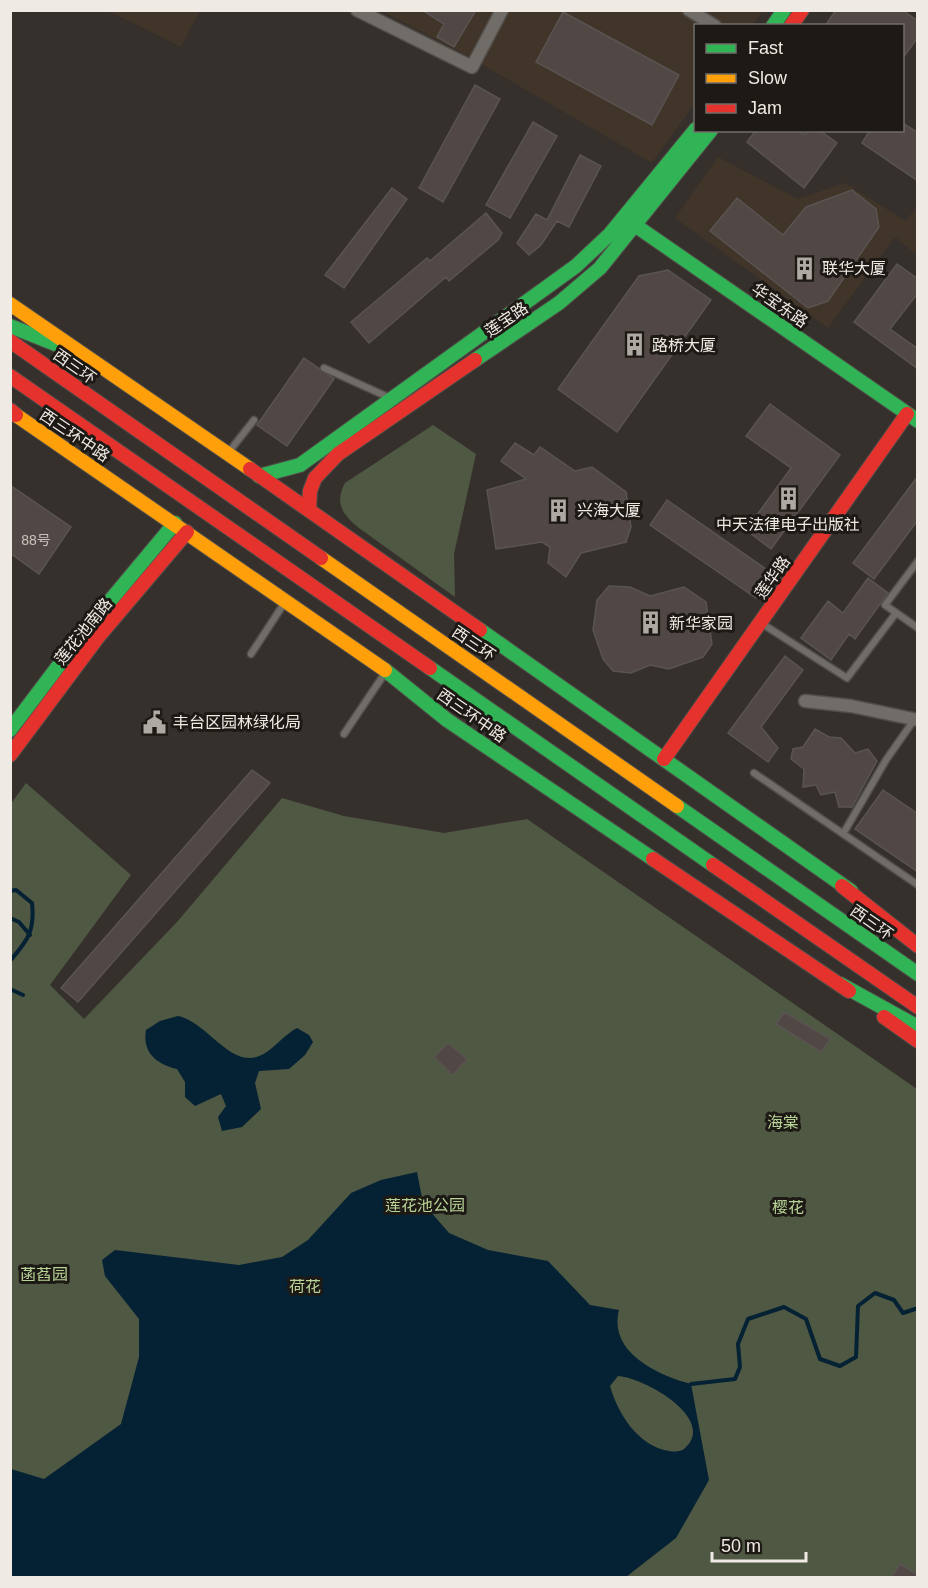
<svg xmlns="http://www.w3.org/2000/svg" width="928" height="1588" viewBox="0 0 928 1588" font-family="Helvetica,'Noto Sans SC',sans-serif">
<style>
.built{fill:#413429}
.green{fill:#4f5843}
.water{fill:#052134;fill-rule:evenodd}
.lines{fill:none;stroke-linecap:round;stroke-linejoin:round}
.stream{stroke:#052134;stroke-width:4}
.building{fill:#514744;stroke:#595452;stroke-width:1.5}
.lane-casing{stroke:#524e4a;stroke-width:9}
.street-casing{stroke:#524e4a;stroke-width:15}
.fast-casing{stroke:#524e4a;stroke-width:16}
.slow-casing{stroke:#524e4a;stroke-width:16}
.jam-casing{stroke:#524e4a;stroke-width:16}
.lane{stroke:#706c68;stroke-width:6}
.street{stroke:#706c68;stroke-width:12}
.fast{stroke:#30b455;stroke-width:14}
.slow{stroke:#ff9f0a;stroke-width:14}
.jam{stroke:#e5322d;stroke-width:14}
.labels{text-anchor:middle;stroke-width:6;stroke-linejoin:round;paint-order:stroke}
.number-label{font-size:14px;fill:#c8c1bd}
.poi-label{font-size:16px;fill:#f0eae5;stroke:#1d1915;text-anchor:start}
.street-label{font-size:16px;fill:#f0eae5;stroke:#1d1915}
.park-label{font-size:16px;fill:#b8d396;stroke:#1d1915}
</style>
<rect width="100%" height="100%" fill="#35302c"/>
<!-- built -->
<path class="built" d="M108,11H200L181,47Z
M381,11H763L752,25L696,26L695,103L652,163L464,54Z
M718,157L798,199L845,183L906,221L917,206V255L895,237L828,328L675,218Z"/>
<!-- green -->
<path class="green" d="M433,425L476,454L454,554L455,597L359,528C343,515 334,503 345,483Z
M26,783L131,875L50,985L84,1019L177,922L282,798L344,816L444,833L527,819L917,1089V1577L11,1578L10,805Z"/>
<!-- water -->
<path class="water" d="M178,1016C207,1022 230,1068 259,1056C273,1051 283,1035 297,1028L309,1035L313,1042L305,1055L289,1069L259,1071L255,1083L261,1109L242,1127L222,1131L218,1117L226,1106L221,1094L195,1106L185,1097V1082L177,1069C157,1064 142,1053 146,1030L160,1021Z
M417,1172L423,1203L449,1233L488,1250L548,1261L590,1305L619,1310C608,1352 657,1375 691,1384L709,1480L676,1538L626,1577H11V1469L44,1479L121,1424L139,1357V1319L105,1276L102,1260L115,1250L239,1265L282,1257L308,1240L351,1193L381,1180ZM618,1376C642,1377 716,1417 686,1447C682,1452 676,1452 669,1451C638,1446 618,1414 610,1386Z"/>
<g class="lines">
<!-- stream -->
<path class="stream" d="M10,891L16,890L32,903C35,931 28,940 10,961
M10,918L19,922L30,935
M10,989L23,995
M691,1384L735,1379L740,1367L738,1344L748,1319L784,1307L806,1319L820,1359L840,1366L856,1357L858,1306L875,1293L894,1300L903,1313L918,1308"/>
</g>
<!-- building -->
<path class="building" d="M422,10H476L454,47L437,37L444,24Z
M836,10H902L918,21V37L903,58V26H825Z
M563,12L679,75L652,125L536,62Z
M475,85L500,99L443,202L419,188Z
M533,122L557,136L510,218L486,205Z
M903,123L918,133V181L862,143L870,130H903Z
M756,130H798L805,135L808,130H819L837,143L804,188L747,142Z
M580,155L601,166L569,227L557,221L541,245L529,255L517,243L536,214L547,220Z
M392,188L407,199L344,288L325,275Z
M852,190L876,209L879,227L828,301L808,308L710,231L737,198L783,235L806,207Z
M486,213L502,233L498,240L449,281L446,277L369,343L351,322L427,258L430,261Z
M897,264L918,279V293L890,329L918,349V369L854,322Z
M668,270L711,300L617,432L558,389L639,276Z
M304,358L334,379L287,446L257,425Z
M770,404L840,455L771,549L746,530L791,468L746,436Z
M515,443L534,455L540,447L575,471L592,467L626,492L631,527L626,542L581,553L566,577L548,563L550,547L542,542L496,549L487,490L526,479L501,461Z
M918,476V520L874,579L853,563Z
M10,485L71,527L39,574L10,553Z
M667,500L773,574L756,598L650,525Z
M868,578L888,593L855,639L849,634L831,660L801,638L828,601L843,613Z
M609,586L630,587L650,596L684,587L706,602L712,644L703,657L669,669L650,665L631,673L613,671L603,659L593,630L597,600Z
M785,656L803,670L761,727L778,748L768,762L728,733Z
M815,729L829,737L841,738L855,753L868,749L877,761L852,807H839L835,792L821,795L816,785L803,787L804,769L791,759L793,749L803,747Z
M252,770L270,783L78,1002L61,988Z
M883,790L918,814V872L855,829Z
M784,1012L830,1039L821,1052L776,1024Z
M448,1043L467,1059L453,1075L434,1057Z
M900,1564L918,1575V1578H891Z"/>
<g class="lines">
<defs>
<path id="lane" d="M324,368L390,398
M228,453L254,420
M918,561L885,605L918,628
M761,623L847,678L896,613
M251,654L285,602
M344,734L385,673
M754,773L918,885
M843,834L886,760L914,720"/>
<path id="street" d="M357,10L472,67L502,10
M689,10L715,26
M805,701L851,706L918,720"/>
<path id="fast" d="M773,26L784,10
M626,219L918,421
M10,326L78,353
M475,360L559,303L600,268L711,130
M259,476L300,465L576,266L610,234L696,129
M480,630L851,891
M430,668L713,865
M385,670L447,720L653,859
M10,730L84,632L175,523
M677,806L918,974
M840,984L918,1027"/>
<path id="slow" d="M10,304L250,469
M10,411L385,670
M321,558L677,806"/>
<path id="jam" d="M791,26L802,10
M10,341L321,558
M10,376L430,668
M10,410L16,415
M250,469L480,630
M309,510L310,491L315,478L338,454L475,360
M10,755L98,637L187,532
M664,759L907,414
M653,859L849,991
M713,865L918,1007
M842,886L918,946
M884,1017L918,1041"/>
</defs>
<!-- lane casing -->
<use href="#lane" class="lane-casing"/>
<!-- street casing -->
<use href="#street" class="street-casing"/>
<!-- fast casing -->
<use href="#fast" class="fast-casing"/>
<!-- slow casing -->
<use href="#slow" class="slow-casing"/>
<!-- jam casing -->
<use href="#jam" class="jam-casing"/>
<!-- lane -->
<use href="#lane" class="lane"/>
<!-- street -->
<use href="#street" class="street"/>
<!-- fast -->
<use href="#fast" class="fast"/>
<!-- slow -->
<use href="#slow" class="slow"/>
<!-- jam -->
<use href="#jam" class="jam"/>
</g>
<!-- icons -->
<defs>
<symbol id="building-bare" viewBox="-9 -9 18 18"><path d="M-4-6H4V6H1V3H-1V6H-4ZM-2.5-4.3h1.7v1.8h-1.7ZM.8-4.3h1.7v1.8H.8ZM-2.5-1h1.7V.8h-1.7ZM.8-1h1.7V.8H.8Z" fill="#afa9a4" stroke="#1d1915" stroke-width="2.5" paint-order="stroke"/></symbol>
<symbol id="civic-bare" viewBox="-9 -9 18 18"><path d="M-.6-6.5H3V-4.5H.6V-3L4-1V1h2V6H-6V1h2V-1L-.6-3ZM-1.2 2.5V6h2.4V2.5Z" fill="#afa9a4" stroke="#1d1915" stroke-width="2.5" paint-order="stroke"/></symbol>
</defs>
<g fill-rule="evenodd">
<use href="#building-bare" x="788" y="252" width="33" height="33"/>
<use href="#building-bare" x="618" y="328" width="33" height="33"/>
<use href="#building-bare" x="772" y="482" width="33" height="33"/>
<use href="#building-bare" x="542" y="494" width="33" height="33"/>
<use href="#building-bare" x="634" y="606" width="33" height="33"/>
<use href="#civic-bare" x="138" y="706" width="33" height="33"/>
</g>
<g class="labels">
<!-- number labels -->
<g class="number-label">
<text x="36" y="545">88号</text>
</g>
<!-- poi labels -->
<g class="poi-label">
<text x="822" y="274">联华大厦</text>
<text x="652" y="351">路桥大厦</text>
<text x="577" y="516">兴海大厦</text>
<text x="788" y="530" text-anchor="middle">中天法律电子出版社</text>
<text x="669" y="629">新华家园</text>
<text x="173" y="728">丰台区园林绿化局</text>
</g>
<!-- street labels -->
<g class="street-label">
<text transform="translate(780 305) rotate(35)" y="6">华宝东路</text>
<text transform="translate(506 319) rotate(-34)" y="6">莲宝路</text>
<text transform="translate(75 366) rotate(35)" y="6">西三环</text>
<text transform="translate(75 435) rotate(34)" y="6">西三环中路</text>
<text transform="translate(772 577) rotate(-55)" y="6">莲华路</text>
<text transform="translate(83 631) rotate(-51)" y="6">莲花池南路</text>
<text transform="translate(474 643) rotate(34)" y="6">西三环</text>
<text transform="translate(472 715) rotate(35)" y="6">西三环中路</text>
<text transform="translate(872 922) rotate(35)" y="6">西三环</text>
</g>
<!-- park labels -->
<g class="park-label">
<text x="783" y="1128">海棠</text>
<text x="425" y="1211">莲花池公园</text>
<text x="788" y="1213">樱花</text>
<text x="44" y="1280">菡萏园</text>
<text x="305" y="1292">荷花</text>
</g>
</g>
<!-- border -->
<rect width="928" height="1588" fill="none" stroke="#f0eae5" stroke-width="24"/>
<!-- legend -->
<rect x="694" y="24" width="210" height="108" fill="#1d1915" stroke="#716d68" stroke-width="1.5"/>
<rect x="706" y="44" width="30" height="9" fill="#30b455" stroke="#716d68" stroke-width="1.5"/>
<text x="748" y="54" font-size="18" fill="#f0eae5">Fast</text>
<rect x="706" y="74" width="30" height="9" fill="#ff9f0a" stroke="#716d68" stroke-width="1.5"/>
<text x="748" y="84" font-size="18" fill="#f0eae5">Slow</text>
<rect x="706" y="104" width="30" height="9" fill="#e5322d" stroke="#716d68" stroke-width="1.5"/>
<text x="748" y="114" font-size="18" fill="#f0eae5">Jam</text>
<!-- scale -->
<path d="M712 1552v9h94v-9" fill="none" stroke="#f0eae5" stroke-width="3"/>
<text x="721" y="1552" font-size="18" fill="#f0eae5" stroke="#1d1915" stroke-width="4.5" paint-order="stroke">50 m</text>
</svg>
